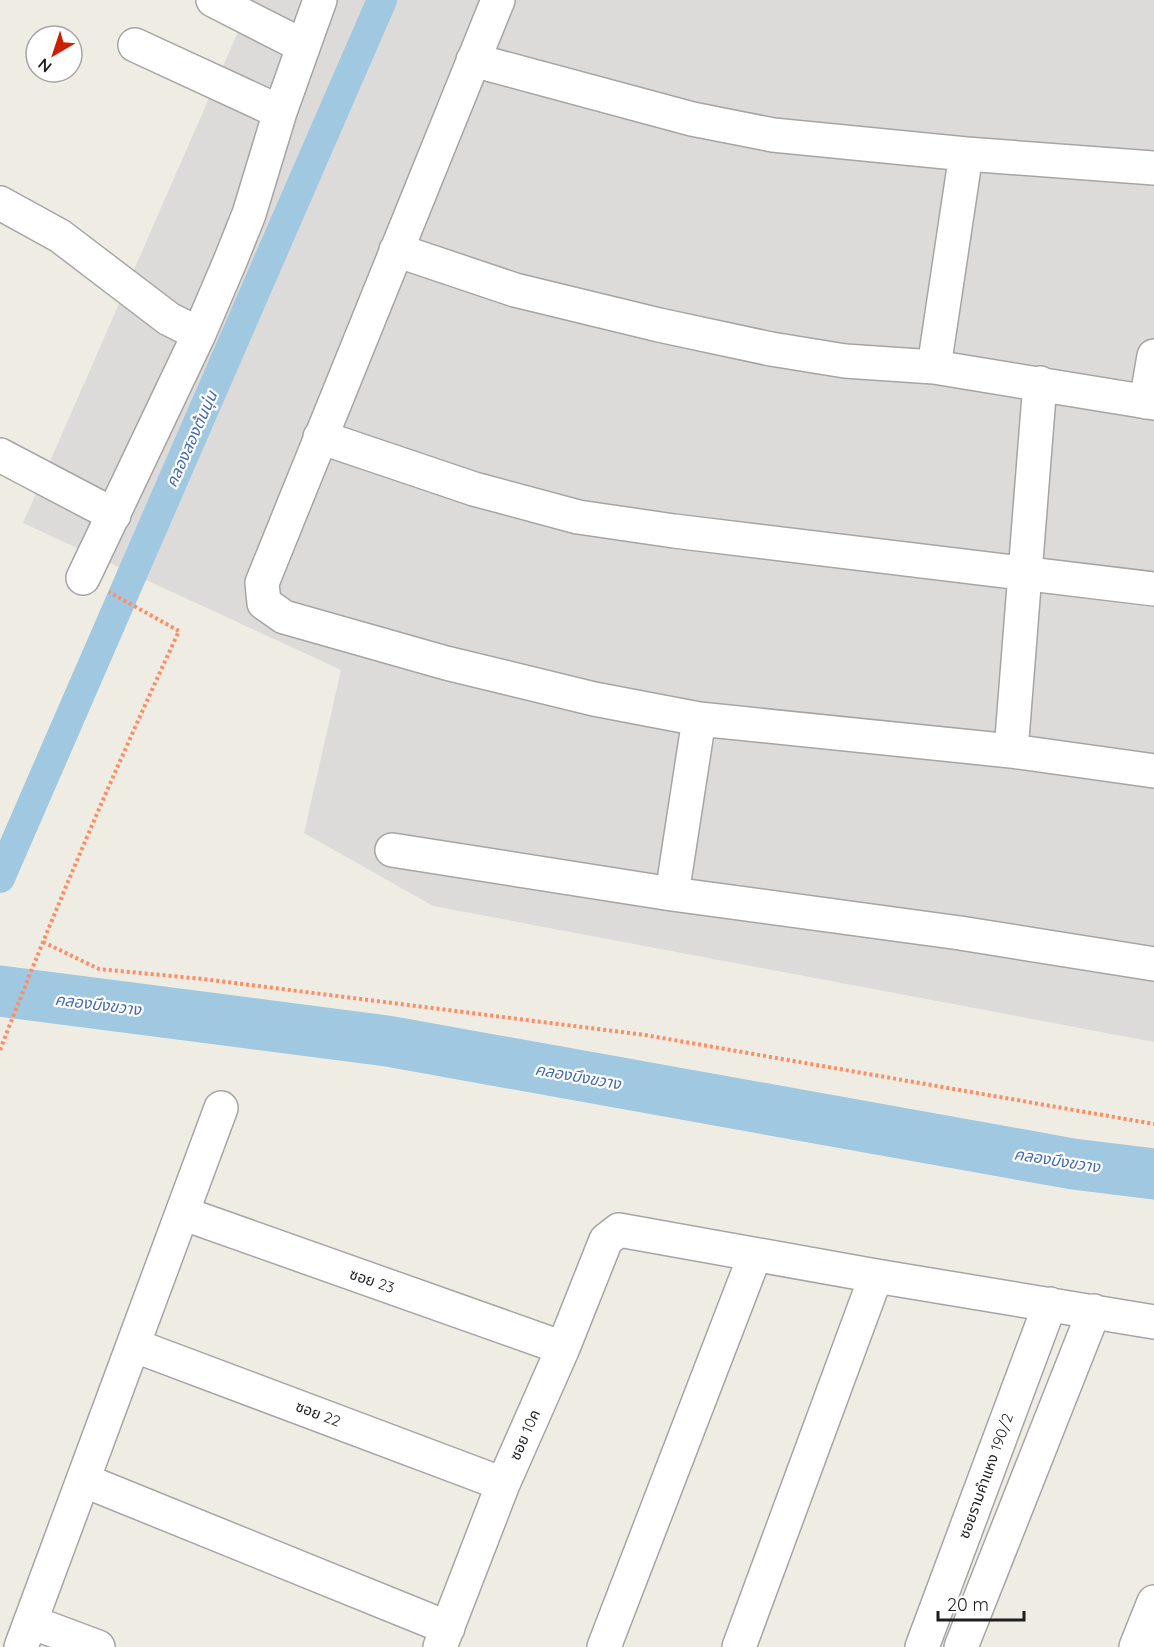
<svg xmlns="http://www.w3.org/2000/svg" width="1154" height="1647" viewBox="0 0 1154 1647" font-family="Quicksand,'Noto Sans Thai',sans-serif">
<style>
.residential{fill:#dcdbda}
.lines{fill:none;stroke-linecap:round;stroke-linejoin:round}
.canal{stroke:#a0c8e0;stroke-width:30}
.river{stroke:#a0c8e0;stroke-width:51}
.minor-casing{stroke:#a5a5a5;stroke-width:36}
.path{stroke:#ff8c64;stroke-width:4;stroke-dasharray:3 3;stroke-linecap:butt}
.minor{stroke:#fff;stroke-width:33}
.labels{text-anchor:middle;stroke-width:4.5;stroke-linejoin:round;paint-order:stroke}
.street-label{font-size:15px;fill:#1e1e1e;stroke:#fff}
.water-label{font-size:16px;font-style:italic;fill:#446ab4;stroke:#fff}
</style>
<rect width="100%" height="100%" fill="#efede3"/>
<!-- residential -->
<path class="residential" d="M252,0H1154V1042L433,906L304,833L341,670L23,523Z"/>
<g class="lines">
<!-- canal -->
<path class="canal" d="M0,878L382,0"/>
<!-- river -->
<path class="river" d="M0,991L387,1041L1073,1164L1154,1174"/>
<defs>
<path id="minor" d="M213,0L303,46
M498,0L262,583L264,603L284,617L446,663L594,699L699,719L1011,751L1154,771
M135,45L280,112
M473,60L692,119L773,135L966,154L1154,168
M0,203L60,236L169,319L199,334
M396,250L515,290L659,325L771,349L845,361L934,367L1154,403
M934,367L966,154
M1146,402L1154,356
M320,437L474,489L578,517L674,531L1154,589
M0,455L114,515
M83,578L199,334L231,259L249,214L280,112L320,0
M1011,751L1040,383
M392,850L672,894L960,933L1154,964
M672,894L699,719
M182,1213L563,1348
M133,1345L503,1484
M83,1480L448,1628
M31,1622L98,1647
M21,1647L221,1108
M440,1647L503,1484L563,1348L606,1240L619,1230L876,1276L1154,1322
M604,1647L755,1255
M739,1647L876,1276
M922,1647L1050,1304
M961,1647L1094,1311
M1136,1647L1154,1602"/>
</defs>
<!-- minor casing -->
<use href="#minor" class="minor-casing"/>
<!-- path -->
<path class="path" d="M43,942L99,969L203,979L645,1035L1154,1124
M0,1050C55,908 115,769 179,631L109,592"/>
<!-- minor -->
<use href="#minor" class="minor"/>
</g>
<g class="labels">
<!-- street labels -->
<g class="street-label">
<text transform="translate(372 1281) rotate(19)" y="5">ซอย 23</text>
<text transform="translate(318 1414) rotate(21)" y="5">ซอย 22</text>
<text transform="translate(525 1435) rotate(-66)" y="5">ซอย 10ค</text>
<text transform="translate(986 1476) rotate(-70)" y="5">ซอยรามคำแหง 190/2</text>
</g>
<!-- water labels -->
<g class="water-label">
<text transform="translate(191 439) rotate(-66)" y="6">คลองสองต้นนุ่น</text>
<text transform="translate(98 1004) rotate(7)" y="6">คลองบึงขวาง</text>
<text transform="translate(578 1076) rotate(10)" y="6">คลองบึงขวาง</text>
<text transform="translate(1057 1160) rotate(9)" y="6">คลองบึงขวาง</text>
</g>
</g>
<!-- north arrow -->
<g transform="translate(54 54) rotate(219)"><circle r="28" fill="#ffffff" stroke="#a5a5a5" stroke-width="1.5"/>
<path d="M0-4.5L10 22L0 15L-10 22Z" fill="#cb1f00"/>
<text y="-9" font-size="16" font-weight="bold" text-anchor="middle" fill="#1e1e1e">N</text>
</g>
<!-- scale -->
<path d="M938 1611v9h86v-9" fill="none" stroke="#1e1e1e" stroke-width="3"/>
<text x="947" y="1611" font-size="18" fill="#1e1e1e" stroke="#ffffff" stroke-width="4.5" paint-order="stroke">20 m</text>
</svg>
